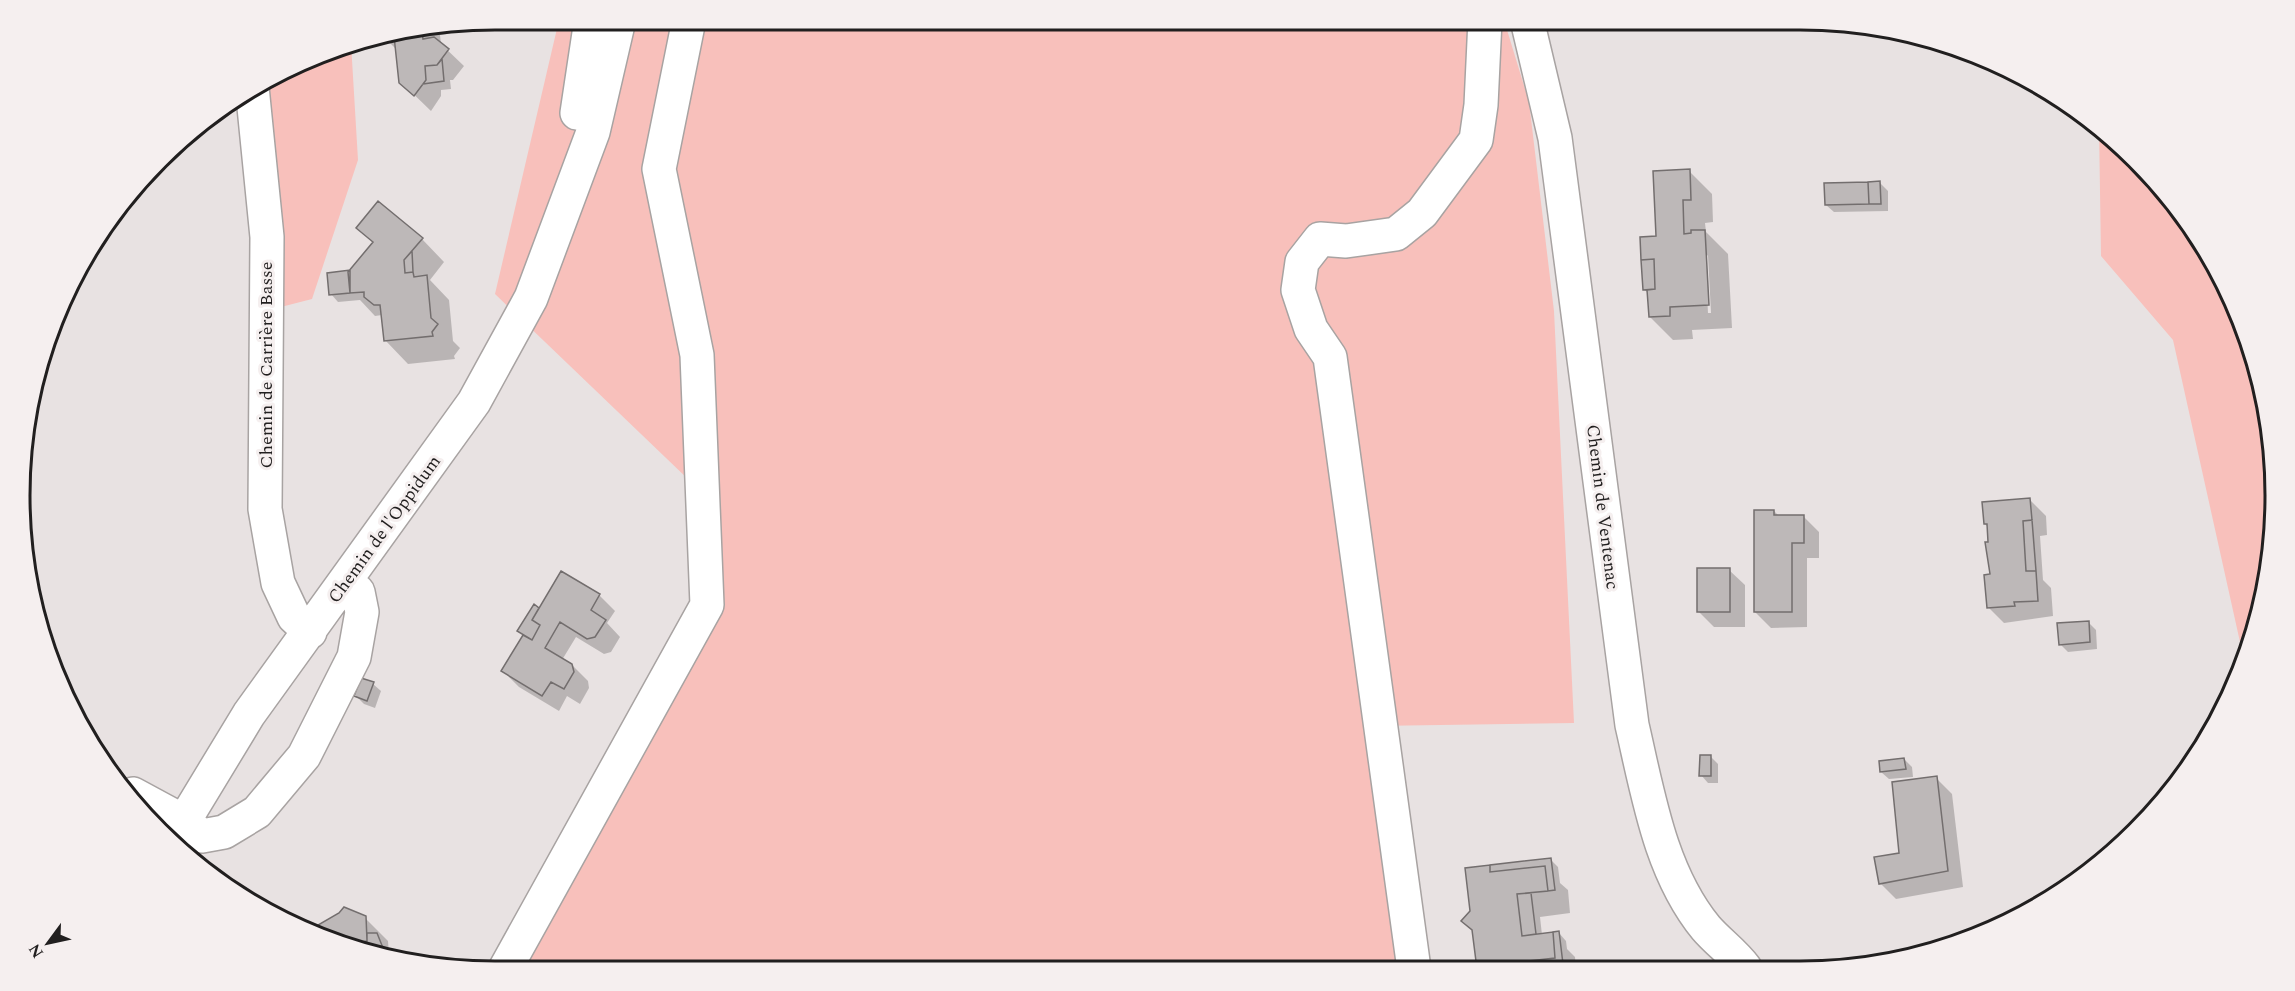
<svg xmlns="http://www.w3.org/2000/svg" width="2295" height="991" viewBox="0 0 2295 991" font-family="Spectral,serif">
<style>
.green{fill:#f8c0bb}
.shadow{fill:#0003;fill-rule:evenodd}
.building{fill:#bdb8b8;stroke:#736e6e;stroke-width:1.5}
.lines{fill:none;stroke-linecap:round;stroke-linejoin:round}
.minor-casing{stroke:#a8a3a2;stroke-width:36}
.minor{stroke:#fff;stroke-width:33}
.labels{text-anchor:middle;stroke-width:6;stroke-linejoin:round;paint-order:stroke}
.street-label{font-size:18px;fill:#211f1f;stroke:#f5efef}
.rim{fill:none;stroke:#211f1f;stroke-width:3}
</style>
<rect width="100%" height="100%" fill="#e8e2e2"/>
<!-- green -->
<path class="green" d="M559,20H1504L1529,102L1554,311L1574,723L1373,726L1416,969L506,971L700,616L690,481L495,294Z
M351,43L358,160L312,299L277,308L259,83L342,45Z
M2099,127L2114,138L2177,206L2227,285L2259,373L2274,465L2271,558L2250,649L2244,660L2173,340L2101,256Z"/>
<!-- shadow -->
<path class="shadow" d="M446,28L447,34L440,35L441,44L464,66L453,80H450L451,89L441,90V96L431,111L401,82L397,50L385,38Z
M1689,171L1712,194L1713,222L1705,223L1706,232L1728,254L1732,328L1692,330L1693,339L1673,340L1650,317L1649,294L1644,289L1658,237ZM1705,252L1708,256L1711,313H1708Z
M1880,183L1888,191V211L1834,212L1826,205Z
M358,228L422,239L444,262L430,280L449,300L453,341L460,348L454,356L455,359L408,364L385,340L382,315L375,316L360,300L338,302L331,294L374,244Z
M2030,500L2046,516L2047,535L2040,536L2043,580L2051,588L2053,616L2004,623L1988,607L1991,576L1988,527L1985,524Z
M1774,511L1779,516L1804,517L1819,532V558H1807V627L1771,628L1755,612Z
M1729,570L1745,585V627H1714L1698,611Z
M599,595L615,611L607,623L620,637L611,652L604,654L576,637L562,660L572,665L588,681L589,688L580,704L567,696L559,711L519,687L503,671L524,636L519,631L538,609Z
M2088,622L2096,630L2097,649L2068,652L2060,644Z
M373,684L381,691L375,708L364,704L356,696Z
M1710,756L1718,764V783H1708L1701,775Z
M1904,759L1912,767L1913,777L1889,779L1881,772Z
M1936,778L1952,794L1963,887L1896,899L1880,883L1901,855Z
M1551,860L1558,867L1560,883L1568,890L1570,913L1540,917L1542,935L1559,933L1566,941L1567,949L1575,957L1576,968L1478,969L1474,932L1463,921Z
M365,918L388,941L389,954L342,946L315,934L319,926Z"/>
<!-- building -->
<path class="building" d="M422,32L423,39L434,37L449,49L437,65L425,66L426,80L414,96L399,83L394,36Z
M442,59L444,81L423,84L426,80L425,66L437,65Z
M1690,169L1691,200H1683L1684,234L1691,233V230H1705L1709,305L1670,307V316L1649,317L1647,290L1655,289L1654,259L1641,260L1640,237L1656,236L1653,171Z
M1880,181L1881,204H1869L1868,182Z
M1868,182L1869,204L1825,205L1824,183Z
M378,201L423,238L404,260L405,273L413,272L414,277L427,275L431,318L438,324L432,332L433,336L384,341L380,305H374L364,297V292L350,293L348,272L373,242L356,228Z
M412,251L413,272L405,273L404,260Z
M1654,259L1655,289L1643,290L1641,260Z
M350,270V293L329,295L327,273Z
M2030,498L2032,520L2023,521L2026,571H2036L2038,601L2014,602L2015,606L1987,608L1984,575L1990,574L1985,542H1988L1987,524H1984L1982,502Z
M1754,510H1774V515H1804V543H1792V612H1754Z
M2032,520L2036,571H2026L2023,521Z
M1697,568H1730V612H1697Z
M561,571L600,594L591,610L606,620L595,637L587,639L560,622L545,648L572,664L574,672L564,689L551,682L542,696L501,671L523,635L532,640L540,625L532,620Z
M534,604L539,608L532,620L540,625L532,640L517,631Z
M2089,621L2090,642L2059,645L2057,623Z
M361,678L374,682L367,701L354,696Z
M1700,755H1711V776H1699Z
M1904,758L1906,769L1880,772L1879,761Z
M1937,776L1948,871L1879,884L1874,857L1899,853L1892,782Z
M1551,858L1555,890L1548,891L1545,866L1490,872V865Z
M1490,865V872L1545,866L1548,891L1517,894L1522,936L1553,932L1555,958L1501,964V968L1477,969L1472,930L1461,921L1470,911L1465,868Z
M1531,893L1536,934L1522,936L1517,894Z
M344,907L366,916L367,941L361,942L363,950L342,946L323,937L318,925L339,913Z
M1559,931L1563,964L1501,968V964L1555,958L1553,932Z
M367,933H377L385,953L363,950L361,942L367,941Z"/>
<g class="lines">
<defs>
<path id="minor" d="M1527,20L1555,138L1632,725C1648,794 1660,872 1706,928C1718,942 1734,953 1745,968
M252,87L267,237L265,509L278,583L294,617L310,632
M577,113L591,20
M133,794L183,821L202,836L224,832L257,812L304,756L354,657L362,612L358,592L346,580
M172,841L249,714L474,402L531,298L593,132L619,20
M1414,969L1330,357L1311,329L1298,290L1302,262L1320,239L1346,241L1396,234L1422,213L1476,140L1481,105L1485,20
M504,971L707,605L697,355L659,169L689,20"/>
</defs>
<!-- minor casing -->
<use href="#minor" class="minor-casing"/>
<!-- minor -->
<use href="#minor" class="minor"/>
</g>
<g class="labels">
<!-- street labels -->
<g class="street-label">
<text transform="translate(266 365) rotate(-90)" y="6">Chemin de Carrière Basse</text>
<text transform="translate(1603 507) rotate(83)" y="6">Chemin de Ventenac</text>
<text transform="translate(384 529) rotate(-54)" y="6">Chemin de l'Oppidum</text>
</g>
</g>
<!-- crop -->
<path d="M0 0H2295V991H0ZM495 30H1800A465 465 0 0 1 2265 495V496A465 465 0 0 1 1800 961H495A465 465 0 0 1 30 496V495A465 465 0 0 1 495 30Z" fill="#f5efef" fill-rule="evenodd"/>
<path class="rim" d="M495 30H1800A465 465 0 0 1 2265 495V496A465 465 0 0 1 1800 961H495A465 465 0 0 1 30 496V495A465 465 0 0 1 495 30Z"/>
<!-- north arrow -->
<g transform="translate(48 943) rotate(237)" stroke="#f5efef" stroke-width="4.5" paint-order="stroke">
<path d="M0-4.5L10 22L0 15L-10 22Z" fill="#211f1f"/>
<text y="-9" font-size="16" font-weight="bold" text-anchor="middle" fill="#211f1f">N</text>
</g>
</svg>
